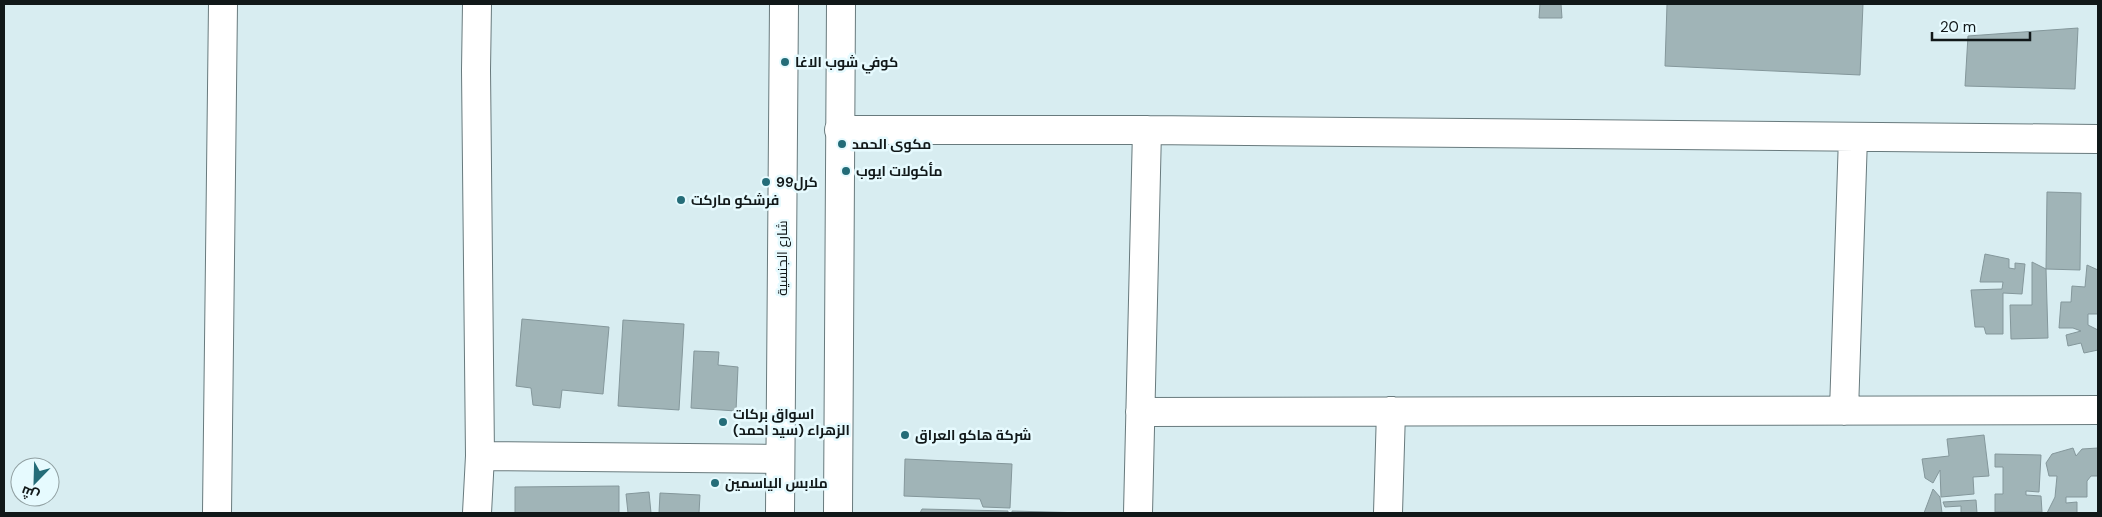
<svg xmlns="http://www.w3.org/2000/svg" width="2102" height="517" viewBox="0 0 2102 517" font-family="'DM Sans',Cairo,sans-serif">
<style>
.building{fill:#a0b4b7;stroke:#84979b}
.lines{fill:none;stroke-linecap:round;stroke-linejoin:round}
.street-casing{stroke:#687a7d;stroke-width:30}
.secondary-casing{stroke:#687a7d;stroke-width:30}
.street{stroke:#fff;stroke-width:28}
.secondary{stroke:#fff;stroke-width:28}
.poi-dot{fill:#246c78;stroke:#e6fafe;stroke-width:2}
.labels{text-anchor:middle;stroke-width:5;stroke-linejoin:round;paint-order:stroke}
.poi-label{font-size:14px;font-weight:bold;fill:#111819;stroke:#e6fafe;text-anchor:start}
.street-label{font-size:14px;fill:#111819;stroke:#e6fafe}
</style>
<rect width="100%" height="100%" fill="#d8edf1"/>
<!-- building -->
<path class="building" d="M1540,4H1561L1562,18H1539Z
M1667,4H1863L1860,75L1665,66Z
M2078,28L2075,89L1965,86L1968,36Z
M2047,192L2081,193L2080,270L2046,269Z
M1985,254L2009,259V268L2015,269V263L2025,264L2022,294L2003,293V334H1986L1984,327H1975L1971,290L2002,289L2003,282H1980Z
M2032,262L2046,269L2048,338L2011,339L2010,305H2032Z
M2087,265L2098,270V314H2088V325L2098,330V350L2084,353L2081,343L2068,346L2066,335L2081,331L2073,328H2059L2061,302H2071L2072,286L2085,287Z
M522,319L609,327L603,394L562,390L560,408L533,405L531,388L516,386Z
M623,320L684,324L679,410L618,406Z
M694,351L719,352L718,365L738,367L736,411L691,408Z
M1984,435L1989,476L1973,477L1974,494L1941,497L1940,470L1933,483L1925,478L1922,459L1949,456L1947,439Z
M2073,448L2076,456L2082,449L2098,448V476H2091L2087,481V497H2066V503L2077,502V513H2047L2055,497L2057,476H2049L2046,463L2052,454Z
M1995,454L2041,455L2039,492L2026,491V495L2041,496L2042,512H1995V494H2003V467H1995Z
M905,459L1012,464L1010,508L983,507L980,499L904,496Z
M619,486V513H515V487Z
M1933,489L1940,497L1942,513H1924Z
M649,492L651,513H628L626,494Z
M660,493L700,495L699,513H659Z
M1976,500L1977,513H1961V506L1945,507L1943,502Z
M922,509L1008,511V513H920Z
M1012,511L1086,513H1012Z"/>
<g class="lines">
<defs>
<path id="street" d="M477,4L476,70L480,456L477,513
M839,130H1147L2098,139
M1844,411L1853,137
M1140,412L2098,410
M480,456L780,459
M217,513L223,4
M1138,513L1147,130
M1388,513L1391,411"/>
<path id="secondary" d="M780,513L784,4
M838,513L841,4"/>
</defs>
<!-- street casing -->
<use href="#street" class="street-casing"/>
<!-- secondary casing -->
<use href="#secondary" class="secondary-casing"/>
<!-- street -->
<use href="#street" class="street"/>
<!-- secondary -->
<use href="#secondary" class="secondary"/>
</g>
<!-- markers -->
<g class="poi-dot">
<circle cx="785" cy="62" r="5"/>
<circle cx="842" cy="144" r="5"/>
<circle cx="846" cy="171" r="5"/>
<circle cx="766" cy="182" r="5"/>
<circle cx="681" cy="200" r="5"/>
<circle cx="723" cy="422" r="5"/>
<circle cx="905" cy="435" r="5"/>
<circle cx="715" cy="483" r="5"/>
</g>
<g class="labels">
<!-- poi labels -->
<g class="poi-label">
<text x="795" y="67">كوفي شوب الاغا</text>
<text x="852" y="149">مكوى الحمد</text>
<text x="856" y="176">مأكولات ايوب</text>
<text x="776" y="187">كرل99</text>
<text x="691" y="205">فرشكو ماركت</text>
<text x="733" y="419">اسواق بركات<tspan x="733" dy="16">الزهراء (سيد احمد)</tspan></text>
<text x="915" y="440">شركة هاكو العراق</text>
<text x="725" y="488">ملابس الياسمين</text>
</g>
<!-- street labels -->
<g class="street-label">
<text transform="translate(782 258) rotate(-90)" y="5">شارع الجنسية</text>
</g>
</g>
<!-- border -->
<rect width="2102" height="517" fill="none" stroke="#111819" stroke-width="10"/>
<!-- north arrow -->
<g transform="translate(35 482) rotate(203)"><circle r="24" fill="#e6fafe" stroke="#91a0a2"/>
<path d="M0-4L9 19L0 12L-9 19Z" fill="#246c78"/>
<text y="-8" font-size="14" font-weight="bold" text-anchor="middle" fill="#111819">ش</text>
</g>
<!-- scale -->
<path d="M1932 32v8h98v-8" fill="none" stroke="#111819" stroke-width="2.5"/>
<text x="1940" y="32" font-size="15" fill="#111819" stroke="#e6fafe" stroke-width="4" paint-order="stroke">20 m</text>
</svg>
